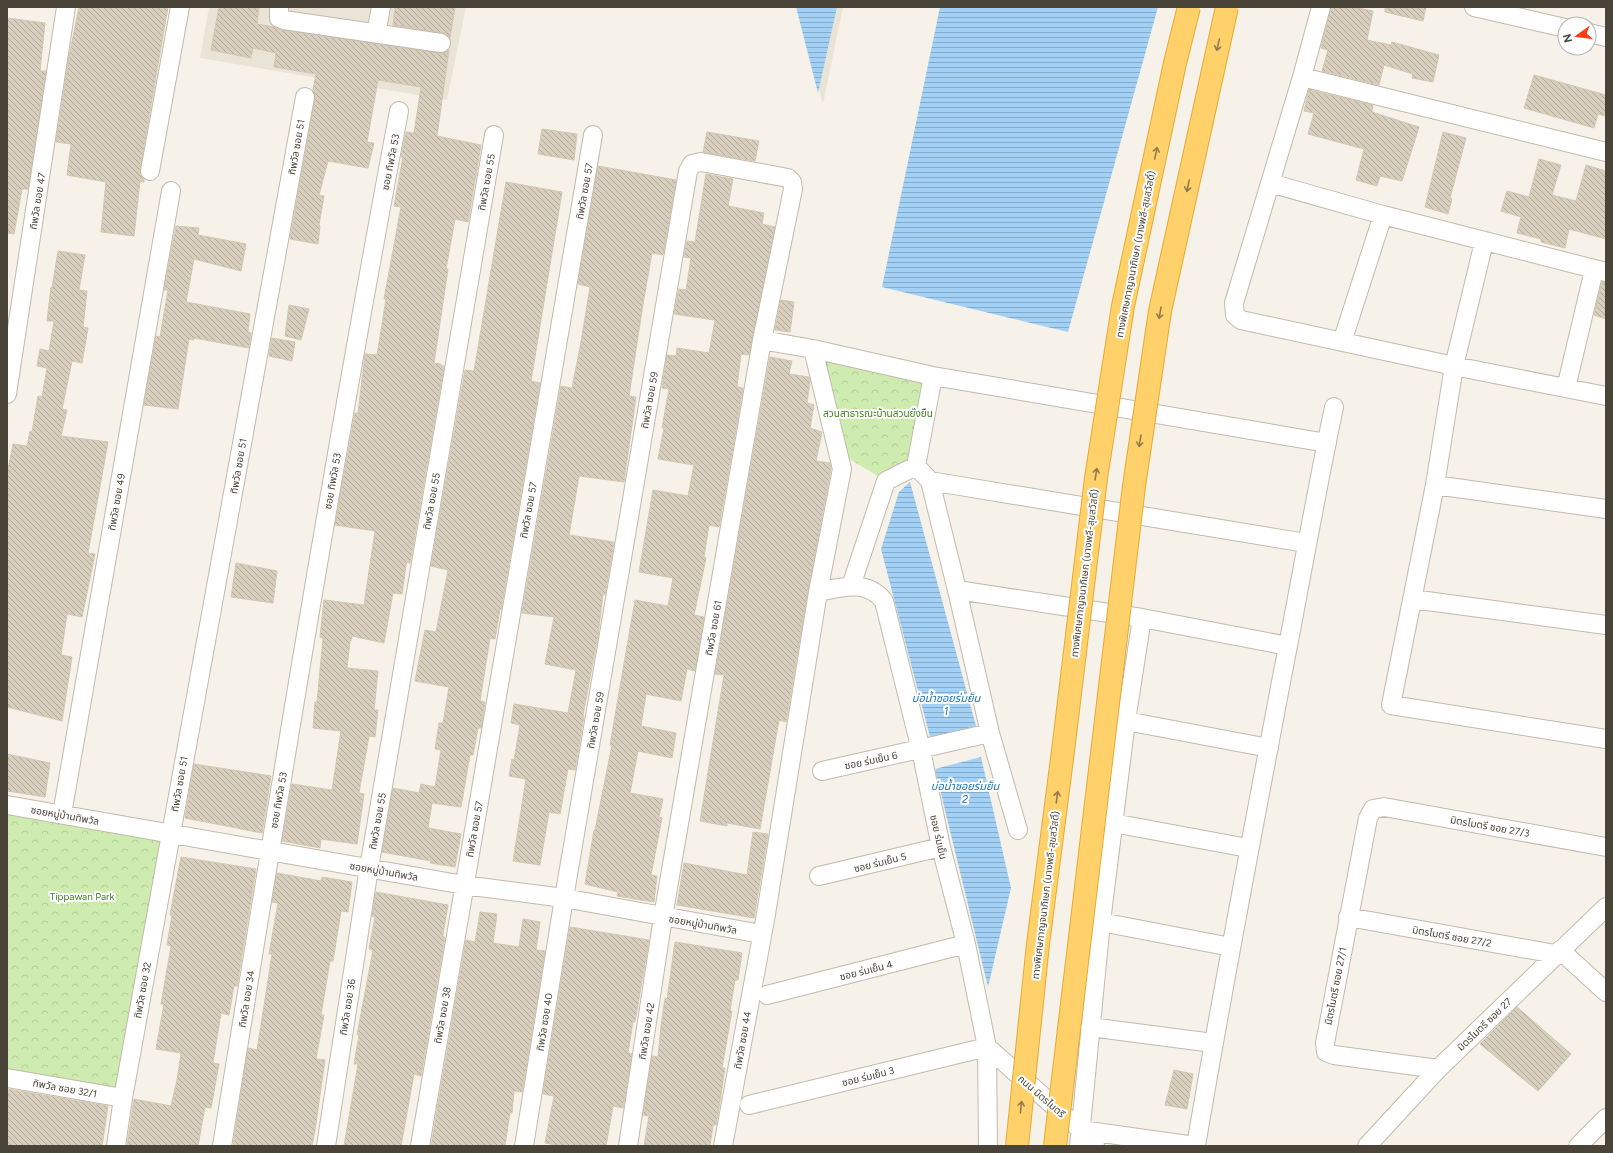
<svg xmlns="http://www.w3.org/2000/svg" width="1613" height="1153" viewBox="0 0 1613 1153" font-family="Figtree,'Noto Sans Thai',sans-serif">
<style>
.residential{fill:#eae4d7}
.park{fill:url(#park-crowns)}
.water{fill:url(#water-rules)}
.building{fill:url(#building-back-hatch);stroke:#d3c7b0}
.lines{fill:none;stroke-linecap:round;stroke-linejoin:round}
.minor-casing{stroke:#c2baab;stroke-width:20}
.minor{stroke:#fff;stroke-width:18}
.highway-bridge-casing{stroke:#e8a931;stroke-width:24;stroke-linecap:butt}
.highway-bridge{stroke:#ffd16b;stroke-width:22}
.oneway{stroke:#927c4c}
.labels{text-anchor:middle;stroke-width:4;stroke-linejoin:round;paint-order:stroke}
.street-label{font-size:10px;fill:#4a4337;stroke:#fff}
.park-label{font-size:10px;fill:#458125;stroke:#fff}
.water-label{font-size:11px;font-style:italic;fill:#2676b6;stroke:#fff}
</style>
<defs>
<pattern id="park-crowns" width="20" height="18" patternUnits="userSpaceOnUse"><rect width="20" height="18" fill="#cfecb0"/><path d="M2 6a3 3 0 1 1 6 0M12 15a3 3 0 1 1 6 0" fill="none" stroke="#b3cc98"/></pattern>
<pattern id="water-rules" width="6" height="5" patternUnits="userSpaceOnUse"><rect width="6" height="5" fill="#a2d1f5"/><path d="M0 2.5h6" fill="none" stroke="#86abc7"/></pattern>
<pattern id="building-back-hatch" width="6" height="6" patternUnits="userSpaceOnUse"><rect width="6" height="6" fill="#d8cebe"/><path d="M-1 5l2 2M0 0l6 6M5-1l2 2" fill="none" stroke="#b1a99b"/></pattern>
</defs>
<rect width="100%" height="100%" fill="#f6f2e9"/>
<!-- residential -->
<path class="residential" d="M209,7H466L447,100L200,58Z
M797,7H843L823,104Z"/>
<!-- park -->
<path class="park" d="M813,349L933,376L916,466L886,481L838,452Z
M7,805L170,834L123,1098L7,1074Z"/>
<!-- water -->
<path class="water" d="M796,7H837L818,93Z
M940,7H1158L1068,332L882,287Z
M910,482L976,726L930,737L881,549L899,492Z
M981,757L1011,888L988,987L935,769Z"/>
<!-- building -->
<path class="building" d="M79,7H168L140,169V175L144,180V182L140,181L134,236L101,232L106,182L67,175L71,144L56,142L69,57Z
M219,7H259L257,24L274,27L282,30L439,53H444L449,50L437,136L481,145L468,222L455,219L446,269H448L434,363L441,364V366H444L410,563L407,562L406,565L402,594L393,593L384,643L352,636L351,641H350L347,668L378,671L374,710H378L375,737L369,736L359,793L364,794L357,844L321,839L320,848L282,841L292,784L332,790L341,731L313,728L315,702H317L323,638L320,637L324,600L364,605L375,531L335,525L355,413H358L365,354L377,355L386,299H384L401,207L394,206L403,157H401L406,132L414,133L421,87L378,80L367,142L374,143L368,168L328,161L319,195L324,196L319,225L320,226L318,244L290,239L315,99L313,90L316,74L274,67L276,53L253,48L251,58L211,50Z
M395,7H455L450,38L443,33L393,25Z
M1331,7H1353L1373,11L1367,40L1391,45L1392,42L1439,55L1433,82L1412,78L1413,74L1384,65L1379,85L1322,71L1328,50L1321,48Z
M1385,7H1426L1423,21L1385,12Z
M7,18L45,23L40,71H46L28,189H22L14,234L7,233Z
M1534,75L1606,95V116L1598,114L1594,128L1524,108Z
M1309,90L1373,105L1372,112L1419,127L1402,181L1380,176L1377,186L1356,180L1364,149L1308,134L1314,113L1304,111Z
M542,129L577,134L574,160L538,154Z
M707,132L759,141L755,161L703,152Z
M1443,132L1466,138L1450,198L1452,199L1448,214L1425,207Z
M1539,159L1561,165L1552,195L1576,201L1586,165L1606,171V239L1569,229L1565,248L1541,242V239L1517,233L1521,217L1501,211L1507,191L1529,197Z
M598,166L676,180L663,255L652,253L643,304L629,396L636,397L624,482L579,476L569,535L614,542L605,595L603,594L598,636L583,715L584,716L575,770L568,769L560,814L549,812L540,865L513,861L526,779L509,776L512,759L514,760L520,725L511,723L514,704L568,713L576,670L545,664L554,617L522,613L561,386L572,388L581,342L590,287L578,284Z
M706,174L733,179L728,206L764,213L762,224L775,227L749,355L741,354L737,387L743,388L719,527L709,525L704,557L706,558L694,615L704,617L695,671L687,669L681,701L646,694L641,726L676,733L672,758L638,751L630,793L663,799L659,817L662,818L651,875L657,876L654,902L617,896L618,892L585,884L594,830H595L612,745H610L635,600L668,606L673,578L639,572L653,490L688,496L694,465L658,459L664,428H662L669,389L662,388L667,355L676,356L677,348L709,353L715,320L674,314L679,289L686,290L691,258L684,257L687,241L695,242Z
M506,182L562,192L531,381L540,383L501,610L500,609L495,639L490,638L480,701L485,702L481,728H478L473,755H470L461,807L432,803L428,828L461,834L455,867L430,863L431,861L382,852L393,788L419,793L421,784L435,787L441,750L435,749L439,723H443L449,687L415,681L425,630L436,632L448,570L431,566L465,370L474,371Z
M176,226L199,228L198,235L246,244L241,271L194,259L186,302L250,314L248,332L251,333L249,348L194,338V340L189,339L178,409L144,405L156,336L160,337L168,290H164Z
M58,251L85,255L79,290L87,291L83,327L88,328L82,363L72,361L62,409L67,410L61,436L108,442L88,553L95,554L82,617L67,614L61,655L72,657L62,721L7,707V465H9L13,444L27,446L30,431L32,432L38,396L42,397L47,368L37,366L40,349L49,351L54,321H47L51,287L52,288Z
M1602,282H1606V319L1594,315Z
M781,300L794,302L790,332L775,330Z
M289,305L309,309L301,340L285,336Z
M272,338L295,342L292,361L269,356Z
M770,357L792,361L789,374L809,377L810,382L807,403L814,405L810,428L822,432L816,461L830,463L831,469L808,590L786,722L779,720L760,829L727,823V826L700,821L724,675L715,674Z
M236,563L277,571L273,603L231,597Z
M7,754L50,763L45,797L7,791Z
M194,764L271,776L262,833L185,818Z
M753,832L768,834L754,918L677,905L684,863L747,875Z
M181,857L256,869L237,986H234L229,1015L221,1013L213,1063L219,1064L211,1108L205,1107L198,1146H127L134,1099L171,1106L177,1080L181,1053L156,1049L164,1004H161L171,946L167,945L172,915H170Z
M277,873L321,881L322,877L352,882L348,912L341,911L333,961H330L321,1015H324L316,1059L325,1060L315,1130L312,1146H233L248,1048L257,1050L265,999L272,954H269L278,903L272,902Z
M376,892L448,905L443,934V937H445L421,1076L414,1074L401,1146H344L358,1064H354L359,1035H357L373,950L369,949L375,917L372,916Z
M480,912L497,914L493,943L519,947L523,919L540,922L536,950L545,951L522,1092L514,1091L512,1113H510L505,1146H431L466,940L475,942Z
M570,927L649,940L635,1022L633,1021L628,1053L632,1054L623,1108L613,1106L606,1146H560L545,1143L554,1096L543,1094Z
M675,942L742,953L738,980H735L730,1011H732L722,1068H725L719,1108L716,1125H713L710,1146H644L649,1116L643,1115L652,1056L658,1057L661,1026L665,998L667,999Z
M1517,1007L1571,1054L1538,1091L1480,1044Z
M1174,1070L1193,1074L1187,1109L1165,1105Z
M7,1089L108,1106L102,1146H7Z"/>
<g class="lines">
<defs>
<path id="minor" d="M279,7V18L284,20L441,43
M1321,7L1302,77L1234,303L1235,315L1241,320L1454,366L1606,396
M1474,7L1565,28
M1589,33L1606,37
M376,34L381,7
M1302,77L1606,152
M150,171L180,7
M1270,183L1383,215L1606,272
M1484,242L1454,366L1435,485L1391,705L1606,739
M762,340L813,349L933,376L1327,443
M1342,342L1383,215
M1566,388L1594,270
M7,394L66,7
M916,466L930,481L957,590L990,733L1018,830
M930,481L1306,543
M1435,485L1606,509
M851,586L886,481L916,466L933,376
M957,590L1142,618L1288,646
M818,592C843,587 866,579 884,601L921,750L941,847L966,944L987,1047L988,1146
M1412,599L1606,625
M1126,721L1142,618
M822,771L990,733
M7,805L464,885L564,898L761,934
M62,814L171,191
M1113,823L1248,848
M819,876L941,847
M1348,917L1555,954
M1101,922L1231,947
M1560,950L1606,992
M767,995L966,944
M1090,1027L1213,1043
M987,1047L1081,1130L1095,1146
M1438,1069L1334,1055L1326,1052L1325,1043L1368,818L1373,809L1384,807L1606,847
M7,1078L123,1098
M749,1105L987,1047
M1081,1130L1195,1146
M116,1146L123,1098L305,97
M222,1146C278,801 334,455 399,111
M326,1146L369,868L494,135
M420,1146L593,135
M524,1146L564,898L688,171L692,164L701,162L788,178L792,182L793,189L762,340L663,917L628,1146
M723,1146L765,920L818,592L842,469L813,349
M1079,1146L1101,922L1126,721L1269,748
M1196,1146C1222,991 1252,836 1281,682C1299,590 1315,498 1334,407
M1367,1146L1438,1069L1606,907
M1578,1146L1606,1118"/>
</defs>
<!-- minor casing -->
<use href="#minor" class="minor-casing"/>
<!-- minor -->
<use href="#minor" class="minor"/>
<defs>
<path id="highway-bridge" d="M1017,1146L1038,944L1063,751L1096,478L1123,306L1175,63L1189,7
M1055,1146L1134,486L1160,311L1227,7"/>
</defs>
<!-- highway-bridge casing -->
<use href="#highway-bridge" class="highway-bridge-casing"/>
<!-- highway-bridge -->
<use href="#highway-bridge" class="highway-bridge"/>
</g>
<!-- one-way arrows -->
<defs><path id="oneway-shaft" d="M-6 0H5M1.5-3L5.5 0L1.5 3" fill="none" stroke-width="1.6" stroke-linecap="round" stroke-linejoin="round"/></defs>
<g class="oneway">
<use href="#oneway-shaft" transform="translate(1218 45) rotate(103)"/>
<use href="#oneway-shaft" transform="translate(1156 153) rotate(-78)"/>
<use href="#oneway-shaft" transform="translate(1188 186) rotate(102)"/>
<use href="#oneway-shaft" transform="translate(1160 313) rotate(100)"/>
<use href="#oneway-shaft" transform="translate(1140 441) rotate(99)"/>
<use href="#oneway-shaft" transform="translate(1096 474) rotate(-81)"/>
<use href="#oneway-shaft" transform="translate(1057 797) rotate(-83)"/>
<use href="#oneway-shaft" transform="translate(1021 1107) rotate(-84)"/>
</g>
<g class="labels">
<!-- street labels -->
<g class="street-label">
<text transform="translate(296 147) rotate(-80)" y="4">ทิพวัล ซอย 51</text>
<text transform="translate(390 162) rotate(-79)" y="4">ซอย ทิพวัล 53</text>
<text transform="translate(486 182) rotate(-80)" y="4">ทิพวัล ซอย 55</text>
<text transform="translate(584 191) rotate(-80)" y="4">ทิพวัล ซอย 57</text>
<text transform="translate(37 201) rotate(-81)" y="4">ทิพวัล ซอย 47</text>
<text transform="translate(1135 254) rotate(-79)" y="4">ทางพิเศษกาญจนาภิเษก (บางพลี-สุขสวัสดิ์)</text>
<text transform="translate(649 400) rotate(-80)" y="4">ทิพวัล ซอย 59</text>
<text transform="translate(238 466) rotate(-80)" y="4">ทิพวัล ซอย 51</text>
<text transform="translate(332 481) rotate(-80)" y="4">ซอย ทิพวัล 53</text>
<text transform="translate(431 501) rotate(-80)" y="4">ทิพวัล ซอย 55</text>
<text transform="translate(116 502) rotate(-80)" y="4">ทิพวัล ซอย 49</text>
<text transform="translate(528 510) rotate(-80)" y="4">ทิพวัล ซอย 57</text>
<text transform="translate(1084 573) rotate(-83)" y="4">ทางพิเศษกาญจนาภิเษก (บางพลี-สุขสวัสดิ์)</text>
<text transform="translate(713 628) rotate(-80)" y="4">ทิพวัล ซอย 61</text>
<text transform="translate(595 720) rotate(-80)" y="4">ทิพวัล ซอย 59</text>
<text transform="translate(871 760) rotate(-12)" y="4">ซอย ร่มเย็น 6</text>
<text transform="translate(179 784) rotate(-80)" y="4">ทิพวัล ซอย 51</text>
<text transform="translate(278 800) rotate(-80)" y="4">ซอย ทิพวัล 53</text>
<text transform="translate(65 815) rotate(10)" y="4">ซอยหมู่บ้านทิพวัล</text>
<text transform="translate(377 821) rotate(-80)" y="4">ทิพวัล ซอย 55</text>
<text transform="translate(1490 826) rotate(10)" y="4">มิตรไมตรี ซอย 27/3</text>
<text transform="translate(474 829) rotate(-80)" y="4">ทิพวัล ซอย 57</text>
<text transform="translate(939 837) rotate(77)" y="4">ซอย ร่มเย็น</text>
<text transform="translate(880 862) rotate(-14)" y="4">ซอย ร่มเย็น 5</text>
<text transform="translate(384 871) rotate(10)" y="4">ซอยหมู่บ้านทิพวัล</text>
<text transform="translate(1045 895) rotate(-83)" y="4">ทางพิเศษกาญจนาภิเษก (บางพลี-สุขสวัสดิ์)</text>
<text transform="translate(703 924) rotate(10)" y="4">ซอยหมู่บ้านทิพวัล</text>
<text transform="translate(1452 936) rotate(10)" y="4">มิตรไมตรี ซอย 27/2</text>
<text transform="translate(866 970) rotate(-14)" y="4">ซอย ร่มเย็น 4</text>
<text transform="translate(1335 986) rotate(-79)" y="4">มิตรไมตรี ซอย 27/1</text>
<text transform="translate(142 990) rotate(-80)" y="4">ทิพวัล ซอย 32</text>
<text transform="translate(246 999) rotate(-81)" y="4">ทิพวัล ซอย 34</text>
<text transform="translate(347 1007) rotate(-81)" y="4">ทิพวัล ซอย 36</text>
<text transform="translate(442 1015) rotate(-80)" y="4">ทิพวัล ซอย 38</text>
<text transform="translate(544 1022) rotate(-81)" y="4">ทิพวัล ซอย 40</text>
<text transform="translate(1484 1024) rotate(-44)" y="4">มิตรไมตรี ซอย 27</text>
<text transform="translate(646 1031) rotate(-81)" y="4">ทิพวัล ซอย 42</text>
<text transform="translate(742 1040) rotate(-80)" y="4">ทิพวัล ซอย 44</text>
<text transform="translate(868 1076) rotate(-14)" y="4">ซอย ร่มเย็น 3</text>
<text transform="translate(65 1088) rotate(10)" y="4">ทิพวัล ซอย 32/1</text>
<text transform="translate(1042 1096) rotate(41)" y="4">ถนน มิตรไมตรี</text>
</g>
<!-- park labels -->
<g class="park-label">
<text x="878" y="417">สวนสาธารณะบ้านสวนยั่งยืน</text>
<text x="82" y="900">Tippawan Park</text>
</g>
<!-- water labels -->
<g class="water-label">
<text x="946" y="702">บ่อน้ำซอยร่มย็น<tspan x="946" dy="13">1</tspan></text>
<text x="965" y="790">บ่อน้ำซอยร่มย็น<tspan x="965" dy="13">2</tspan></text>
</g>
</g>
<!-- border -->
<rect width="1613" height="1153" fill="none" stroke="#4a4337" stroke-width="16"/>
<!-- north arrow -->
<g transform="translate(1577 36) rotate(256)"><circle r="19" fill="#ffffff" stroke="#b7b4af"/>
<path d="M0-3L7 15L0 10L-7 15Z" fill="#ff4017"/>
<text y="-6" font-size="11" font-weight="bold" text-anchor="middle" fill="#4a4337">N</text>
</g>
</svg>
